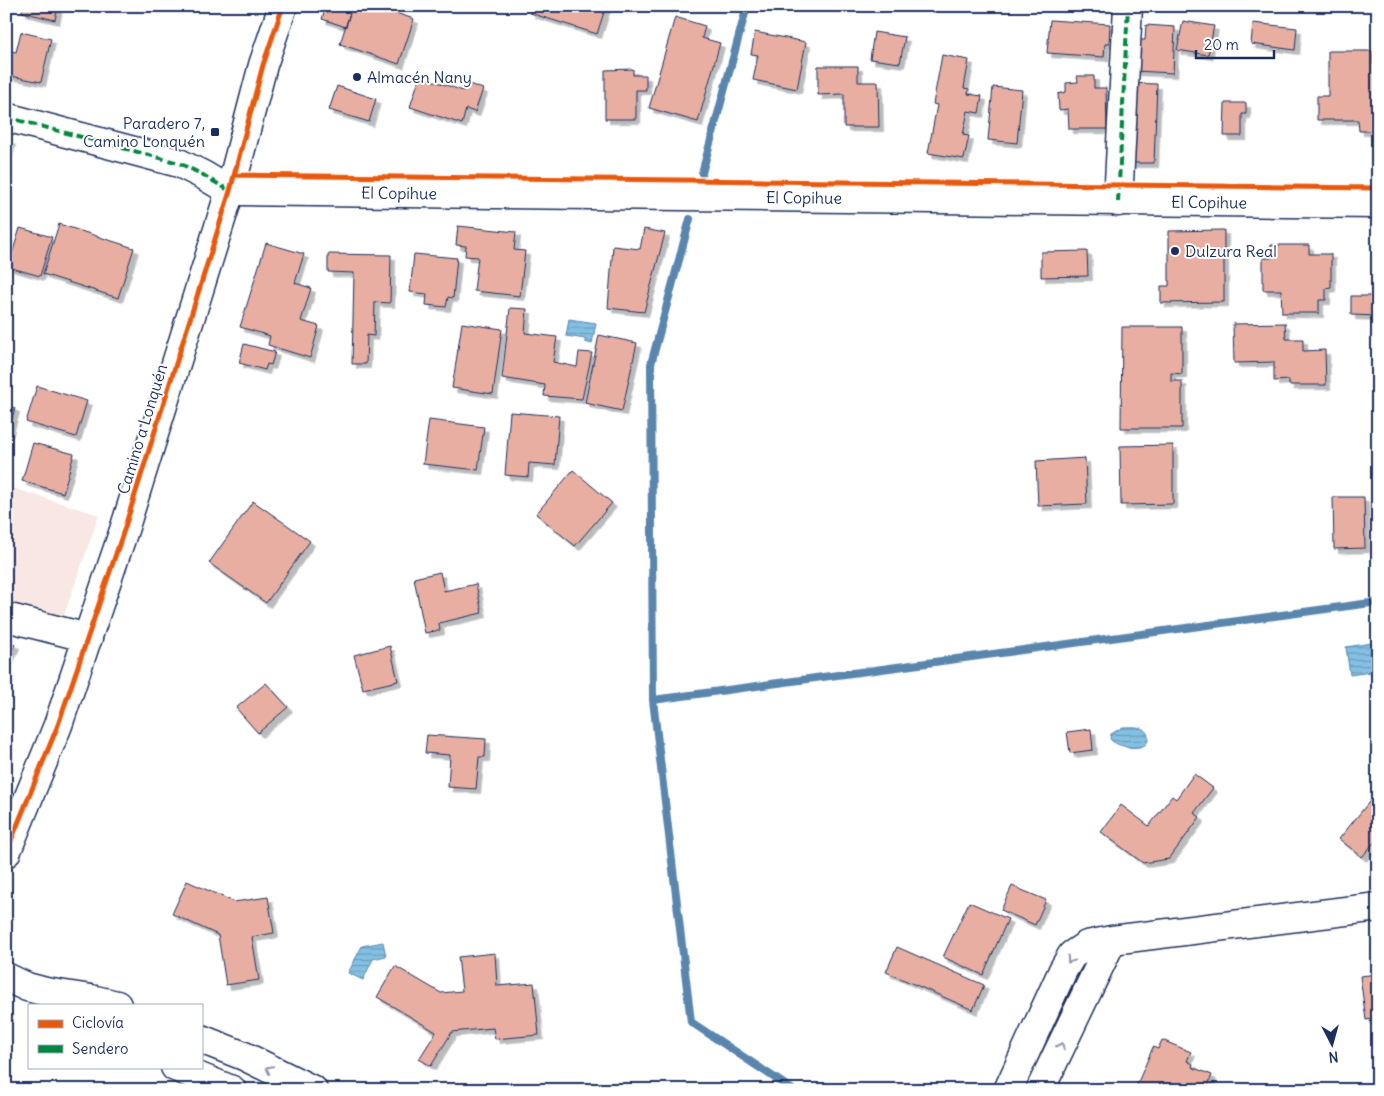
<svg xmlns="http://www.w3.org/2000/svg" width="1384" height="1096" viewBox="0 0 1384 1096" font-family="Delius,sans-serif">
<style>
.built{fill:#f8e7e3}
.water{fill:url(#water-rules);stroke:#5a86ae}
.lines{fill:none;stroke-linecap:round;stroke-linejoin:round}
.stream{stroke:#5a86ae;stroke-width:8}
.building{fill:#e7aea1;stroke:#1b2f5e;filter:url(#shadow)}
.minor-casing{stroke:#1b2f5e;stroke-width:31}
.major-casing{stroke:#1b2f5e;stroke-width:31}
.minor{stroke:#fff;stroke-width:28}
.major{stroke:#fff;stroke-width:28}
.quiet{stroke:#00873e;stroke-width:4;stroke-dasharray:8 4;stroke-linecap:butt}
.cycleway-casing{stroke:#fff;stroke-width:8}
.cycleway{stroke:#e8590c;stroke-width:5}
.oneway{stroke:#8d97ae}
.poi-dot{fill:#1b2f5e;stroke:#fff;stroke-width:2}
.labels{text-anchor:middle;stroke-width:4;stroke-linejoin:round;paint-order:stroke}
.poi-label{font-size:16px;fill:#1b2f5e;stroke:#fff;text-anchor:start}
.street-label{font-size:16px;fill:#1b2f5e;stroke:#fff}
</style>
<defs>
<pattern id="water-rules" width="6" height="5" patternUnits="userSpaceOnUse" patternTransform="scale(1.25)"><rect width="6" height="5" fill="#84c0e3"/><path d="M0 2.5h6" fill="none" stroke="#6b9cbb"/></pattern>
<filter id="shadow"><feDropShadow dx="4.5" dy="4.5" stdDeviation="0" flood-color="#0004"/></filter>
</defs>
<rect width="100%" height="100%" fill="#fff"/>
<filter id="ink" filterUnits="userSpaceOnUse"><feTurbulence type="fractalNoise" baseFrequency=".02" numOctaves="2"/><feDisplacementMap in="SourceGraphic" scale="10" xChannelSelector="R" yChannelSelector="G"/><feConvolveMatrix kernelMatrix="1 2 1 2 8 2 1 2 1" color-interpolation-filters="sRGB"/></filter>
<g filter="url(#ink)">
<!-- built -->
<path class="built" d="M6,486L99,515L63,618L6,602Z"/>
<!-- water -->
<path class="water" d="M569,319L596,323L592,344L585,342V339L566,336Z
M1378,642V671L1350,675L1346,647Z
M1123,727C1129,727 1138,726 1143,729C1145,730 1147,733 1148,735C1152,754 1117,748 1110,739L1111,734Z
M383,942L386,956L373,959L363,980L348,973L362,946Z"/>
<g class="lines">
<!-- stream -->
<path class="stream" d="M702,173L747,6
M690,219L651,364L653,700L691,1022L793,1090
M653,700L1378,602"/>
</g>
<!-- building -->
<path class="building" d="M23,6H58L55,20L22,12Z
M326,6H352L346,27L322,19Z
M352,6H374L414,19L399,64L340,44Z
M532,6H606L597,34L530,13Z
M675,17L705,26L702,38L720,43L698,122L649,108Z
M1050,20L1110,24L1109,44H1105L1104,57L1047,53Z
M1183,21L1214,26L1208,55L1177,50Z
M1253,23L1297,28L1295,50L1251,44Z
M1146,25L1175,27L1173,73L1135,71L1136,40H1145Z
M21,32L51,39L41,82L6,75V50L16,52Z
M755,32L806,42L797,89L753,80L758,55L751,54Z
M874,32L905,37L900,63L870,59Z
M1328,51H1372L1373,65H1378V131H1359L1358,120H1317V96H1328Z
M942,55L969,60L964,88L969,89L968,94L982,96L979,113L968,111L963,135L969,136L964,159L928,153L937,105L933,104Z
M818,66H858V82H878L879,127H844V94L818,95Z
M633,69V75H646V90H636V119H605V70Z
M420,76L463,91L466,83L483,89L475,112L466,109L462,124L410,107Z
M1077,76H1094V88H1106L1107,129H1069L1068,109L1059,110L1058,94L1066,92V83L1078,82Z
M1128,83L1157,84L1154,163H1125Z
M337,86L376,99L369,122L329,110Z
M993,87L1022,90L1017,143L988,140Z
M1225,103H1246V114H1242V136H1224Z
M6,139L11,141L6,158Z
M59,224L134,248L118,298L43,274Z
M458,226L516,232L514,250L525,251L520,296L474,291L478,257L465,256L466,246L456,245Z
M20,228L52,237L40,276L8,267Z
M644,229L665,233L644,312L608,308L613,246L640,249Z
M1224,230V302L1161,303V286H1169V231Z
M266,243L304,254L295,283L311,288L301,321L319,326L310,358L268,345L270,336L240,327Z
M1271,245H1309V254H1331V287L1326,288V300H1319V313H1282L1281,290H1263V258H1271Z
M1376,246H1378V316L1351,315V296H1375Z
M1087,251L1088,276L1041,277V252Z
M328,254L391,255L390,303L375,302L374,336L367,335L366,364H352L354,273L328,272Z
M414,254L457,258L453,298L448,297L446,307L426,305L427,294L410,292Z
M510,308L527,309L525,333L557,337L553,362L577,367L579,352L592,353L582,399L544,396L545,385L502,378Z
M462,323L502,329L493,394L452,388Z
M1285,323L1286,339H1303V351L1325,350L1326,385H1289V380L1274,381V362L1234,363L1233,324Z
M1122,327H1182V374L1171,373V381H1182V428H1121Z
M599,335L637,343L622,411L585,403Z
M244,344L275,352L271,365L267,364L265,370L239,363Z
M37,386L87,401L76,437L26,422Z
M6,405L15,408L8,433L6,432Z
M510,412L559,416L555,465L529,463L528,477L505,475Z
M429,420L484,427L478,470L423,464Z
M33,443L74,454L63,493L22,481Z
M1173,445V504L1121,505L1120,446Z
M1085,458L1087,504L1038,506L1036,461Z
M573,470L612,503L575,546L536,514Z
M1333,497H1364L1365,548L1334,549Z
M253,501L310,541L266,603L209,563Z
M440,572L444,591L476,584L482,613L439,623L440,630L425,633L414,578Z
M6,641L15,644L6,665Z
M390,646L398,681L363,689L354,655Z
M266,683L288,707L258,733L236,708Z
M1091,729L1093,750L1070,753L1067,732Z
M427,735L486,739L485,757H479L476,789L448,787L450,755L425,753Z
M1194,774L1213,788L1194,813L1200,817L1169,859L1143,863L1101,832L1121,805L1149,826L1172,796L1176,799Z
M1378,791V838L1362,857L1339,839Z
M187,881L234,902L268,897L274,933L252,937L259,980L226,985L218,935L172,914Z
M1012,886L1046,900L1035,925L1001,910Z
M969,902L1008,919L983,975L943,957Z
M897,947L984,985L973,1010L886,972Z
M495,953L497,986L534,983L539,1035L495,1039L493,1028L452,1032L431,1066L419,1059L436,1032L377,997L395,966L441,993L462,991L458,957Z
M1378,974V1018L1366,1020L1360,976Z
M1162,1040L1191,1052L1187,1061L1193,1064L1192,1067L1212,1075L1206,1090H1185L1182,1088L1181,1090H1141L1136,1087L1153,1047L1158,1049Z"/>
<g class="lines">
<defs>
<path id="minor" d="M6,117L179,163L203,175L230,191
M1118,202L1128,6
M6,617L88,638
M6,977L27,987L46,992L91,999L117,1005
M201,1039L244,1056L313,1090
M175,1067L232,1090
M1008,1090L1063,970L1072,955L1087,945L1112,940L1378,907
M1040,1090L1112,940"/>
<g id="major">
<path id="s1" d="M230,191L1378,204"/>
<path d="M6,853L58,725L124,530L230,191L263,65L283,6"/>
</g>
</defs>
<!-- minor casing -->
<use href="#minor" class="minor-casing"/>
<!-- major casing -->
<use href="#major" class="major-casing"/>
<!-- minor -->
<use href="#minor" class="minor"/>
<!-- major -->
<use href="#major" class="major"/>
<!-- quiet -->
<path class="quiet" d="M6,117L179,163L203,175L230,191
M1118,202L1128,6"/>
<defs>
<path id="cycleway" d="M234,175L1378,188
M6,853L58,725L124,530L230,191L263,65L283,6"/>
</defs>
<!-- cycleway casing -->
<use href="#cycleway" class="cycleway-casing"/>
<!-- cycleway -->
<use href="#cycleway" class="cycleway"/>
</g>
<!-- one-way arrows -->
<defs><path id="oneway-chevron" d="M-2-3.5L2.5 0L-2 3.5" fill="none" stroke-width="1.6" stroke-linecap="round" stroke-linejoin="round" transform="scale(1.25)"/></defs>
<g class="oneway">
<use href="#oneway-chevron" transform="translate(1070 960) rotate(124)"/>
<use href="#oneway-chevron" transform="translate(1061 1046) rotate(-65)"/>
<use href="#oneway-chevron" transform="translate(269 1069) rotate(-153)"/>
</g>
</g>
<!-- markers -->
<g class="poi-dot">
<circle cx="357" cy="77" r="5"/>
<rect x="210" y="127" width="10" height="10" rx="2.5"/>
<circle cx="1175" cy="251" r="5"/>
</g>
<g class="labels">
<!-- poi labels -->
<g class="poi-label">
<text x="367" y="83">Almacén Nany</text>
<text x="205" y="129" text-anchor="end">Paradero 7,<tspan x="205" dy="18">Camino Lonquén</tspan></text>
<text x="1185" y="257">Dulzura Real</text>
</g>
<!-- street labels -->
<g class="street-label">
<text dy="6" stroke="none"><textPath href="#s1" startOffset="169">El Copihue</textPath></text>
<text dy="6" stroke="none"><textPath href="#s1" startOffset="574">El Copihue</textPath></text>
<text dy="6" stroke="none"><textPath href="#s1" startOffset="979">El Copihue</textPath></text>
<text transform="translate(142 429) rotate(-73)" y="6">Camino a Lonquén</text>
</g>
</g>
<!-- margin -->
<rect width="1384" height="1096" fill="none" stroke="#fff" stroke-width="25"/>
<rect x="12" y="12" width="1359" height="1071" fill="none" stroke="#1b2f5e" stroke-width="2" filter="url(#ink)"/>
<!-- legend -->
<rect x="28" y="1004" width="175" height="65" fill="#ffffff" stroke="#a4acbf"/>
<rect x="38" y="1020" width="25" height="8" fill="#e8590c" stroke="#a4acbf"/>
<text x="72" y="1028" font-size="15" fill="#1b2f5e">Ciclovía</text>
<rect x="38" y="1045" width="25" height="8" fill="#00873e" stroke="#a4acbf"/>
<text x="72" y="1054" font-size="15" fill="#1b2f5e">Sendero</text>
<!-- north arrow -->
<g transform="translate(1332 1044) rotate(174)" stroke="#ffffff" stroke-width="4" paint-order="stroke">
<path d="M0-4L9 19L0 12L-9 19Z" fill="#1b2f5e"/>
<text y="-8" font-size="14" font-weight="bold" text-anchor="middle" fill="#1b2f5e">N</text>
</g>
<!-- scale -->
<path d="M1196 50v8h78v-8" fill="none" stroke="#1b2f5e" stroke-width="2.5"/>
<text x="1204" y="50" font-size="15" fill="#1b2f5e" stroke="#ffffff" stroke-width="4" paint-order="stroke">20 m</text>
</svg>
